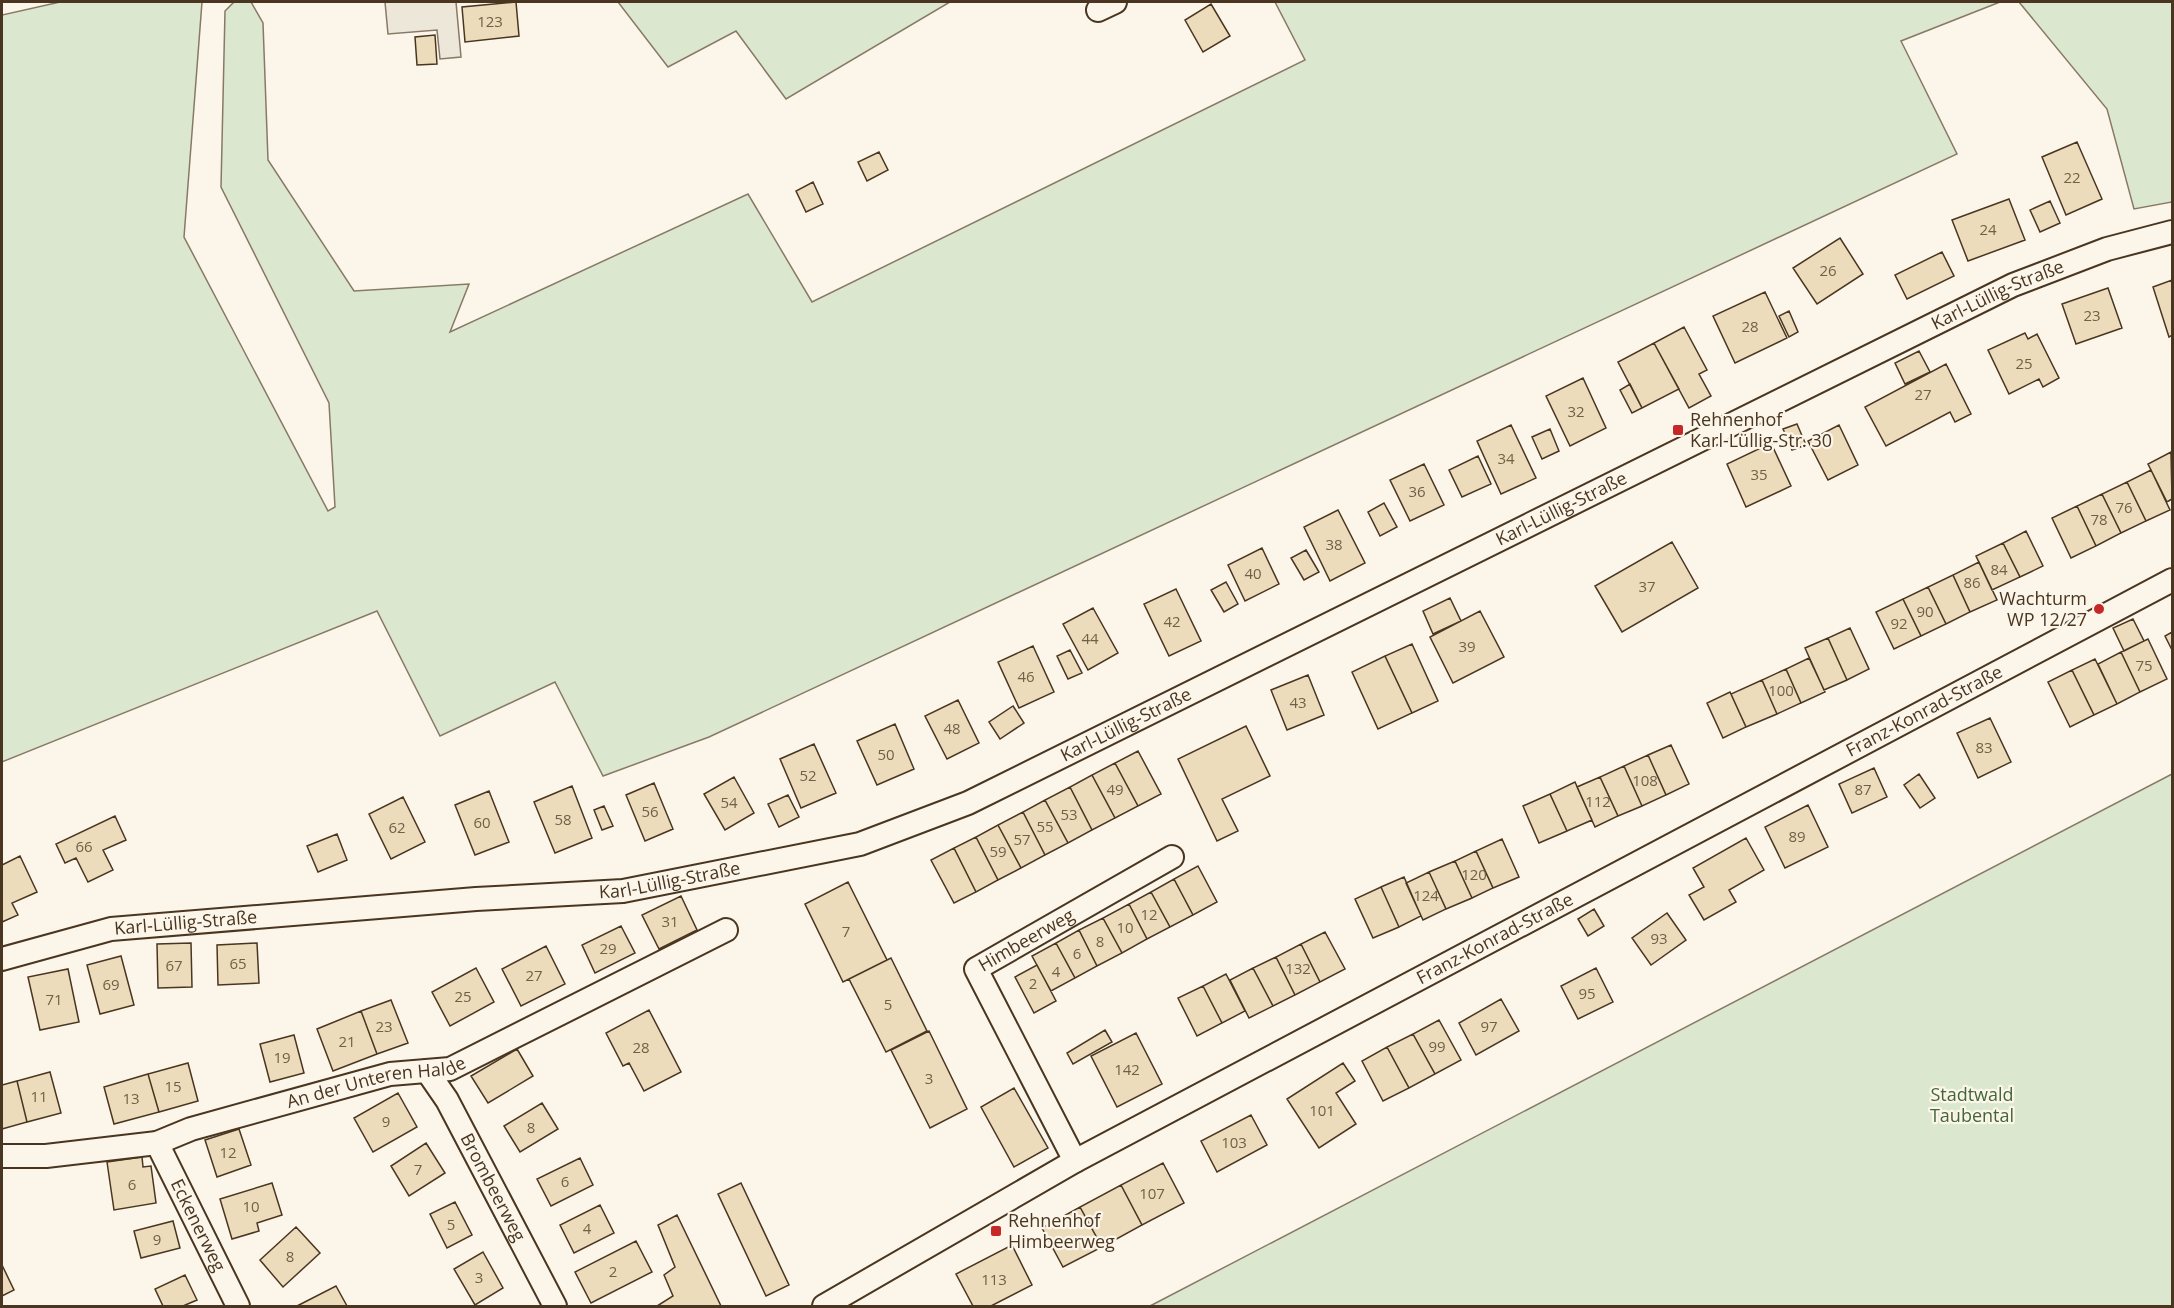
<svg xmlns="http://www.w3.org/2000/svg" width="2174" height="1308" viewBox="0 0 2174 1308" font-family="'Open Sans',sans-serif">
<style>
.green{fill:#dce7d0;stroke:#887966;stroke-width:1.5}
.parking{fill:#ede7d9;stroke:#887966;stroke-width:1.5}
.building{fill:#ecdcbc;stroke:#4a3520;stroke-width:1.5}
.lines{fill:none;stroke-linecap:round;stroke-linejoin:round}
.minor-casing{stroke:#4a3520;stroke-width:26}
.minor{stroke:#fbf6e9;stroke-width:22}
.poi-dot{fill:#c62828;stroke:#fbf6e9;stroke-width:2}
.labels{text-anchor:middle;stroke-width:4.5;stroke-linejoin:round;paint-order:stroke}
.number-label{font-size:15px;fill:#725f47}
.street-label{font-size:18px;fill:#4a3520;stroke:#fbf6e9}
.poi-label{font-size:18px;fill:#4a3520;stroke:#fbf6e9;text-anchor:start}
.park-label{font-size:18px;fill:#436837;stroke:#fbf6e9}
</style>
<rect width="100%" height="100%" fill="#fbf6e9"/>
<!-- green -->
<path class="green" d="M60,2H202L184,237L328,511L335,507L329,403L221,187L225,11L234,2H251L263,23L268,160L354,291L469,284L450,332L748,194L812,302L1305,60L1275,2H2000L1901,41L1957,154L709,737L603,776L555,682L440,736L377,611L2,762V15Z
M618,2H950L786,99L736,31L668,67Z
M2019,2H2172V202L2134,209L2107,109Z
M2172,774V1306H1150Z"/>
<!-- parking -->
<path class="parking" d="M385,2H456L461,57L440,59L437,30L388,34Z"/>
<!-- building -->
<path class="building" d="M516,2L519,36L465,42L462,7Z
M1211,4L1230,36L1203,52L1185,20Z
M435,35L437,64L417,65L415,37Z
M2077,142L2102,199L2066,215L2042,157Z
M879,152L888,170L867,181L858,162Z
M813,182L823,204L806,212L796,191Z
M2009,199L2025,240L1968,261L1952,220Z
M2050,201L2060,223L2040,232L2030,210Z
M1840,238L1863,274L1817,304L1793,268Z
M1942,252L1954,276L1907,299L1895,275Z
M2172,280V335L2169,337L2153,287Z
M2108,288L2122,328L2076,344L2062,304Z
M1765,292L1787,338L1735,363L1713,316Z
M1789,311L1798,332L1789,337L1779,316Z
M1684,327L1707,370L1699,374L1711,396L1689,408L1654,343Z
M2025,333L2028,339L2037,334L2059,378L2043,387L2039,379L2009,394L1988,350Z
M1654,343L1679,389L1642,408L1618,362Z
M1919,351L1930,372L1905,384L1895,363Z
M1946,364L1971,414L1955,422L1950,412L1886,446L1865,407Z
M1583,378L1606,428L1570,446L1546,396Z
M1630,384L1642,408L1632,413L1620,390Z
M1797,424L1806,445L1792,450L1783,429Z
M1511,425L1536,478L1501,494L1477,441Z
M1839,425L1858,465L1828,480L1808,441Z
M1550,429L1559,451L1542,459L1532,437Z
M1771,443L1791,486L1746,507L1727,464Z
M2171,452L2172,499L2167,502L2148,464Z
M1478,456L1491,484L1462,497L1449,470Z
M1424,464L1444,505L1410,521L1390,480Z
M2151,470L2170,510L2146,521L2127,482Z
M2127,482L2146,521L2121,533L2102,494Z
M2102,494L2121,533L2096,546L2077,506Z
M1384,503L1397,527L1380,536L1368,512Z
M2077,506L2096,546L2071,558L2052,518Z
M1338,510L1365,563L1330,581L1304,527Z
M2026,531L2043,566L2020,577L2003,543Z
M1672,542L1698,588L1622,632L1595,586Z
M2003,543L2020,577L1992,590L1976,556Z
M1262,548L1279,584L1245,601L1228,565Z
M1306,550L1319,572L1304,580L1291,558Z
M1979,562L1997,600L1970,612L1953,575Z
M1953,575L1970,612L1946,624L1928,587Z
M1226,582L1238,604L1224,612L1211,590Z
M1928,587L1946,624L1921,636L1903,599Z
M1176,589L1201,641L1169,656L1144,604Z
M1450,598L1461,621L1433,634L1423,611Z
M1903,599L1921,636L1894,649L1876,612Z
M1093,608L1118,653L1088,670L1063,624Z
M1480,611L1504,657L1453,683L1430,637Z
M2133,619L2144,641L2124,651L2113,628Z
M1850,628L1869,669L1847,680L1828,638Z
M2172,632V650L2165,636Z
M1828,638L1847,680L1824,690L1805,648Z
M2148,639L2167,679L2140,692L2121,652Z
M1412,644L1438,701L1412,713L1385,656Z
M1033,646L1054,692L1019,708L998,662Z
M1070,650L1082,673L1068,679L1057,656Z
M2121,652L2140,692L2117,704L2098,664Z
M1385,656L1412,713L1378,729L1352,672Z
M1809,658L1825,692L1801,703L1786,669Z
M2095,659L2117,704L2094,715L2072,670Z
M1786,669L1801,703L1777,714L1762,680Z
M2072,670L2094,715L2070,727L2048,682Z
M1308,675L1324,715L1287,730L1271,690Z
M1762,680L1777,714L1746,727L1731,694Z
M1730,692L1746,727L1723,738L1707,703Z
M958,700L979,743L947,759L925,716Z
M1013,706L1024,723L1000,739L989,722Z
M1990,718L2011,762L1978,778L1957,733Z
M895,724L914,769L877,785L857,741Z
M1246,726L1270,776L1222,799L1238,831L1217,841L1178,759Z
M814,744L836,793L801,808L780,759Z
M1671,745L1689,784L1666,795L1648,755Z
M1138,751L1161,794L1138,806L1115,763Z
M1648,755L1666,795L1642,806L1624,766Z
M1115,763L1138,806L1115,818L1092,775Z
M1624,766L1642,806L1618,816L1600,777Z
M1874,768L1887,797L1852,813L1839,784Z
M1919,774L1935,798L1920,808L1904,785Z
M1092,775L1115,818L1092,830L1070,787Z
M734,777L754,813L725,830L704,794Z
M1600,777L1618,816L1595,827L1577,787Z
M1575,782L1592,820L1567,831L1550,794Z
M654,783L673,829L645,841L626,795Z
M572,786L592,838L555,853L534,802Z
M1070,787L1092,830L1068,843L1045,800Z
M489,791L509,842L475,855L455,805Z
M1550,794L1567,831L1539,843L1523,806Z
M788,795L799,817L779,827L768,804Z
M403,797L425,842L391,859L369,814Z
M1045,800L1068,843L1045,855L1023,812Z
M1808,805L1828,847L1785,868L1765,827Z
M604,806L613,826L602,830L594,810Z
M1023,812L1045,855L1021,868L998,825Z
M115,816L126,840L103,850L113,870L88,882L76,858L65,863L56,844Z
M998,825L1021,868L998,880L976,837Z
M337,834L347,860L318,872L307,846Z
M976,837L998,880L976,892L954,848Z
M1746,838L1764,870L1729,890L1736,902L1704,920L1689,895L1704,887L1693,868Z
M1502,839L1519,877L1493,888L1476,851Z
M954,848L976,892L954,903L931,860Z
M1476,851L1493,888L1472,898L1455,861Z
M20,856L37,892L12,903L18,915L2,922V865Z
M1455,861L1472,898L1446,909L1429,872Z
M1198,866L1217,902L1193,915L1174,879Z
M1429,872L1446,909L1423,920L1406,883Z
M1404,877L1421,916L1399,927L1381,887Z
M1174,879L1193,915L1170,927L1151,892Z
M848,882L887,960L843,982L805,904Z
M1381,887L1399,927L1373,938L1355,899Z
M1151,892L1170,927L1147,939L1129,904Z
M681,896L697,930L659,949L642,915Z
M1129,904L1147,939L1122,953L1103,918Z
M1594,909L1604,926L1588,936L1578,919Z
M1667,913L1686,940L1651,965L1632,938Z
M1103,918L1122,953L1097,966L1079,930Z
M621,926L635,953L595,973L582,945Z
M1079,930L1097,966L1075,978L1056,943Z
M1325,932L1345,969L1320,982L1301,944Z
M191,943L192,987L158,988L157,944Z
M257,943L259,983L218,985L217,945Z
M1056,943L1075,978L1051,991L1032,956Z
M1301,944L1320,982L1295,995L1276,957Z
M546,946L565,984L521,1006L502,969Z
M121,956L134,1005L100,1014L87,965Z
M1276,957L1295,995L1273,1006L1253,968Z
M891,958L927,1031L886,1052L849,979Z
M1037,965L1056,1001L1034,1013L1015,977Z
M476,968L494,1002L450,1026L432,992Z
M1253,968L1273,1006L1249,1018L1230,980Z
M1596,968L1613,1002L1578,1019L1561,986Z
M68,969L79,1022L40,1030L28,977Z
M1226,974L1245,1011L1222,1023L1203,986Z
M1203,986L1222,1023L1197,1036L1178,998Z
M1501,999L1519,1031L1476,1055L1459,1023Z
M391,1000L408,1043L377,1054L361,1011Z
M649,1010L681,1072L644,1091L629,1063L623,1066L606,1033Z
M361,1011L377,1054L333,1071L317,1029Z
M1439,1020L1461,1060L1435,1074L1413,1034Z
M1105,1030L1112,1042L1073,1064L1067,1053Z
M929,1031L967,1109L930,1128L891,1050Z
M1136,1033L1162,1084L1117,1107L1091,1056Z
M1413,1034L1435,1074L1409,1088L1387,1047Z
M294,1035L304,1073L270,1082L260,1044Z
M1387,1047L1409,1088L1383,1101L1362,1061Z
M517,1049L533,1076L488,1103L471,1076Z
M188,1063L198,1101L159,1112L148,1074Z
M1343,1063L1355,1081L1336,1093L1356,1124L1319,1148L1287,1099Z
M50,1072L61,1113L27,1122L17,1081Z
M148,1074L159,1112L114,1124L104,1087Z
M17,1081L27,1122L2,1129V1085Z
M1014,1088L1048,1148L1014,1167L981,1107Z
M398,1093L417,1127L373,1152L354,1118Z
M542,1103L558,1129L520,1152L504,1126Z
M1251,1115L1267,1145L1217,1172L1201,1141Z
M239,1129L251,1165L217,1177L205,1140Z
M426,1143L445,1173L409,1196L391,1166Z
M142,1157L143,1167L151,1166L156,1203L114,1210L107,1162Z
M580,1158L593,1185L551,1206L537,1179Z
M1163,1163L1184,1203L1142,1225L1121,1185Z
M272,1183L282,1215L257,1223L259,1231L232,1239L220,1199Z
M741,1183L789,1285L766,1296L718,1194Z
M1121,1185L1142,1225L1102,1247L1080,1207Z
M455,1202L472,1235L447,1248L430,1214Z
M600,1205L614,1233L574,1253L560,1225Z
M1080,1207L1102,1247L1063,1267L1042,1228Z
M677,1215L721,1306H657L673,1296L664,1275L675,1267L658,1225Z
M173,1221L180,1248L141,1258L134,1231Z
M296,1227L320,1253L283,1287L260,1260Z
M636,1241L652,1272L591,1303L575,1272Z
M1012,1245L1032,1285L991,1306H973L956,1274Z
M483,1252L503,1288L475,1305L454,1269Z
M2,1265L14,1290L2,1296Z
M185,1275L197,1300L183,1306H163L155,1289Z
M336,1286L347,1306H297Z"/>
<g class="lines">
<defs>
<g id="minor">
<path d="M1098,10L1115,2"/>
<path id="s1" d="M2,959L111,929L476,899L623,891L860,844L968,803L2013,285L2107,249L2172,232"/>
<path id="s2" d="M427,1071L447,1100L555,1306"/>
<path id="s3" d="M157,1143L238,1306"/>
<path id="s4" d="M2,1156H46L157,1143L191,1129L390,1074L450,1069L726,930"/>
<path id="s5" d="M1075,1161L976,969L1172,857"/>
<path id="s6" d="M824,1306L1075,1161L2172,580"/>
</g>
</defs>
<!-- minor casing -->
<use href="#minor" class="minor-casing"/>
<!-- minor -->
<use href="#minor" class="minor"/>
</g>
<!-- markers -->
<g class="poi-dot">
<rect x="1672" y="424" width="12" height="12" rx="3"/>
<circle cx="2099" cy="609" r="6"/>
<rect x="990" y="1225" width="12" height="12" rx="3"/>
</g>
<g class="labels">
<!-- number labels -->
<g class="number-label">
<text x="490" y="27">123</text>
<text x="2072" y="183">22</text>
<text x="1988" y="235">24</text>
<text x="1828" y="276">26</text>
<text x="2092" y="321">23</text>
<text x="1750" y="332">28</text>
<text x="2024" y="369">25</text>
<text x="1923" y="400">27</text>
<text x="1576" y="417">32</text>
<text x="1506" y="464">34</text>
<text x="1759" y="480">35</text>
<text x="1417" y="497">36</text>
<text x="2124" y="513">76</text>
<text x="2099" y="525">78</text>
<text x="1334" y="550">38</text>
<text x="1999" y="575">84</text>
<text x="1253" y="579">40</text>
<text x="1972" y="588">86</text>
<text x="1647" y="592">37</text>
<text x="1925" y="617">90</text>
<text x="1172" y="627">42</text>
<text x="1899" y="629">92</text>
<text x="1090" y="644">44</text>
<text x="1467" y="652">39</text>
<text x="2144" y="671">75</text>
<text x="1026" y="682">46</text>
<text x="1781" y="696">100</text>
<text x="1298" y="708">43</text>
<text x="952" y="734">48</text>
<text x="1984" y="753">83</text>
<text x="886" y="760">50</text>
<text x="808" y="781">52</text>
<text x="1645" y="786">108</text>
<text x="1115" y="795">49</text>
<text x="1863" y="795">87</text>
<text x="1598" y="807">112</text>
<text x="729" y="808">54</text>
<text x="650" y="817">56</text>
<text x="1069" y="820">53</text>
<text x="563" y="825">58</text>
<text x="482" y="828">60</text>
<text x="1045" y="832">55</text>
<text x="397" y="833">62</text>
<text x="1797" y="842">89</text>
<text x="1022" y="845">57</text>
<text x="84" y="852">66</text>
<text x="998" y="857">59</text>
<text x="1474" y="880">120</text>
<text x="1426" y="901">124</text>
<text x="1149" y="920">12</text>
<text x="670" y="927">31</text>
<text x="1125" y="933">10</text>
<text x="846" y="937">7</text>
<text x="1659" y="944">93</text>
<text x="1100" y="947">8</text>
<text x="608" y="954">29</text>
<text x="1077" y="959">6</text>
<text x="238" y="969">65</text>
<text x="174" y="971">67</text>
<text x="1298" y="974">132</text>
<text x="1056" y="977">4</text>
<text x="534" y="981">27</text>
<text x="1033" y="989">2</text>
<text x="111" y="990">69</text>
<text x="1587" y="999">95</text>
<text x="463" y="1002">25</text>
<text x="54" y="1005">71</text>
<text x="888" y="1010">5</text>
<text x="384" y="1032">23</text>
<text x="1489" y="1032">97</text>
<text x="347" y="1047">21</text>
<text x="1437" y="1052">99</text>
<text x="641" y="1053">28</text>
<text x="282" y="1063">19</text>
<text x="1127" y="1075">142</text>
<text x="929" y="1084">3</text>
<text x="173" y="1092">15</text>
<text x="39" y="1102">11</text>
<text x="131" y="1104">13</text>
<text x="1322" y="1116">101</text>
<text x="386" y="1127">9</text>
<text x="531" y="1133">8</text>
<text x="1234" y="1148">103</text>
<text x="228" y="1158">12</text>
<text x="418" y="1175">7</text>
<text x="565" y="1187">6</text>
<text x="132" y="1190">6</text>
<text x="1152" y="1199">107</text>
<text x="251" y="1212">10</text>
<text x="451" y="1230">5</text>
<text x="587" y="1234">4</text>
<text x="157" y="1245">9</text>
<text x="290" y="1262">8</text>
<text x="613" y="1277">2</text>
<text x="479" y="1283">3</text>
<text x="994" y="1285">113</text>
</g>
<!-- street labels -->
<g class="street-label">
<text dy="6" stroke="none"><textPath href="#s1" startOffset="2132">Karl-Lüllig-Straße</textPath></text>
<text dy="6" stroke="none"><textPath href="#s1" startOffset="1646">Karl-Lüllig-Straße</textPath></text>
<text dy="6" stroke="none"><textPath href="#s6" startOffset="1251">Franz-Konrad-Straße</textPath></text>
<text dy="6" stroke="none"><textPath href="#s1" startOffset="1160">Karl-Lüllig-Straße</textPath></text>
<text dy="6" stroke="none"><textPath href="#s1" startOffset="674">Karl-Lüllig-Straße</textPath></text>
<text dy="6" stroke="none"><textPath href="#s1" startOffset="188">Karl-Lüllig-Straße</textPath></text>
<text dy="6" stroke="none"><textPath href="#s6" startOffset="765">Franz-Konrad-Straße</textPath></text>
<text dy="6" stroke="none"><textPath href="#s5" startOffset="274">Himbeerweg</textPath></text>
<text dy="6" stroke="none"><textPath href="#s4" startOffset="384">An der Unteren Halde</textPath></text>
<text dy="6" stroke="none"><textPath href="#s2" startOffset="134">Brombeerweg</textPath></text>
<text dy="6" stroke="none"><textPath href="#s3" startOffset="92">Eckenerweg</textPath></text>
</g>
<!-- poi labels -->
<g class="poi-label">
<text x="1690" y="426">Rehnenhof<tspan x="1690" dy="21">Karl-Lüllig-Str. 30</tspan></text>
<text x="2087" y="605" text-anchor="end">Wachturm<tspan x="2087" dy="21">WP 12/27</tspan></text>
<text x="1008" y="1227">Rehnenhof<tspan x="1008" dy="21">Himbeerweg</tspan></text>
</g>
<!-- park labels -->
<g class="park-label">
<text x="1972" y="1101">Stadtwald<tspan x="1972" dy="21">Taubental</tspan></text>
</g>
</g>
<!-- border -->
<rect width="2174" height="1308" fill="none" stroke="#4a3520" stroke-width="6"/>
</svg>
